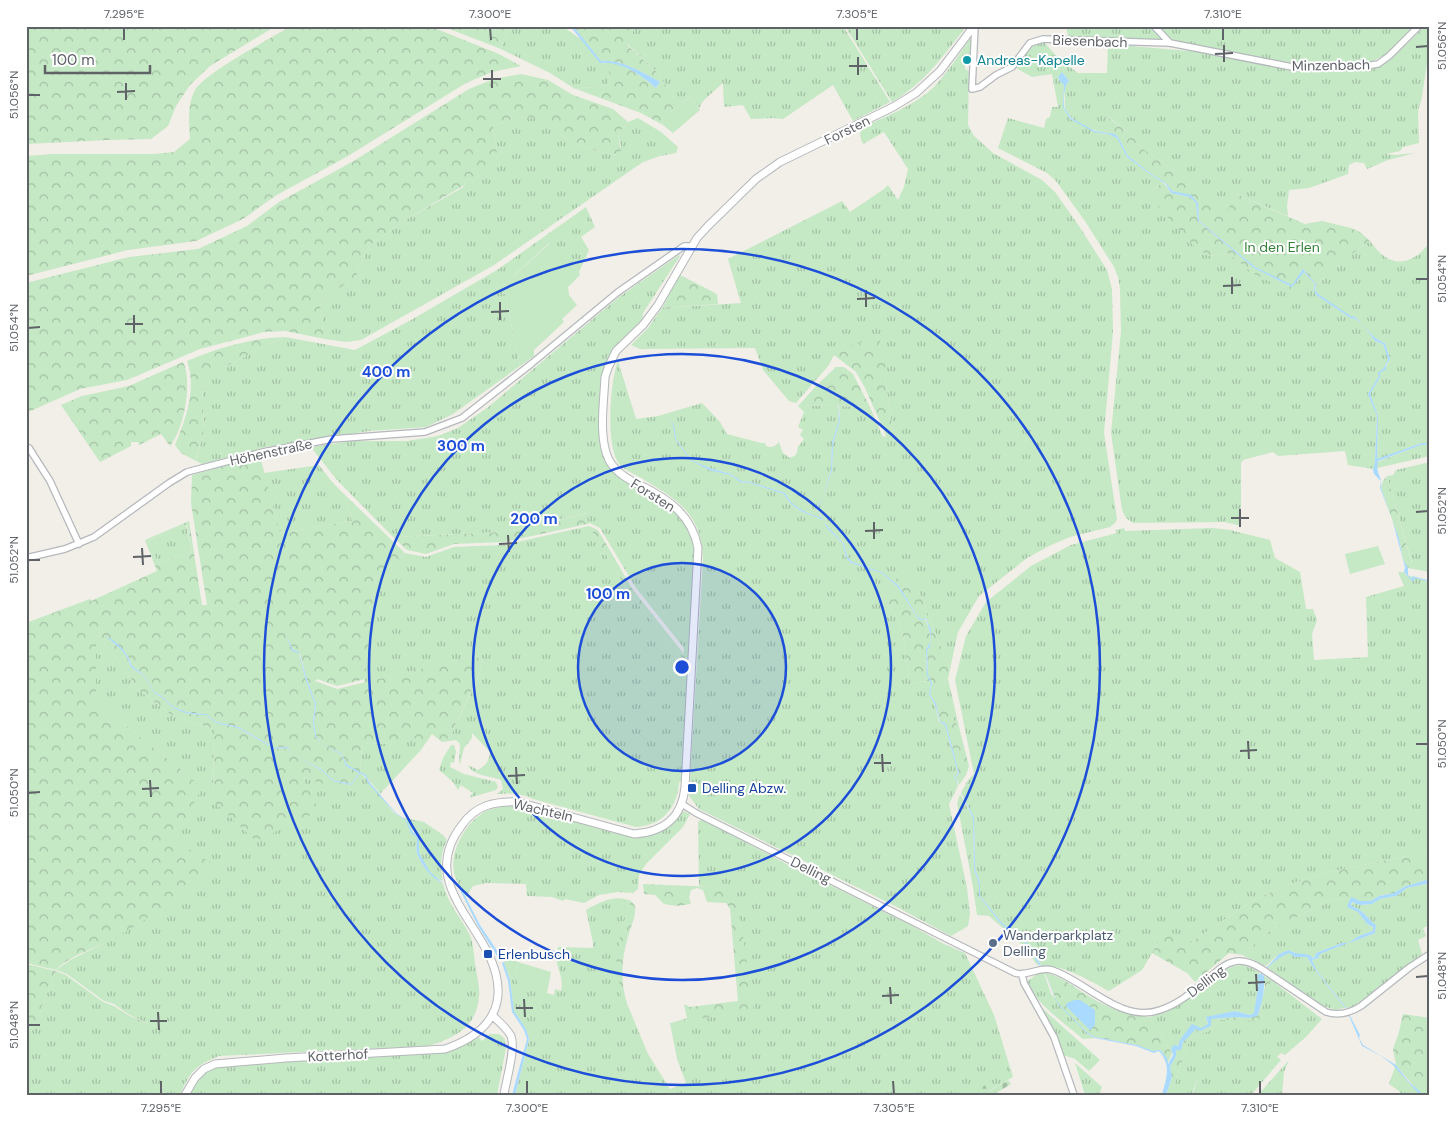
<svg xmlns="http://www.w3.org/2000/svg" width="1456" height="1121" viewBox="0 0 1456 1121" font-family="'DM Sans',sans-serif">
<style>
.grass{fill:url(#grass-tufts)}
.forest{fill:url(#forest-crowns);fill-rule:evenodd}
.cemetery{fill:url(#cemetery-stones)}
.garden{fill:#c5e8c5}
.water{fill:#aadaff}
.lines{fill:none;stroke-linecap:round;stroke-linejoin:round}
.minor-casing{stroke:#b5b8bc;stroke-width:8}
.tertiary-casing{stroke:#b5b8bc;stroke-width:9}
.minor{stroke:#fff;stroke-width:5.5}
.tertiary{stroke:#fff;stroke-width:7}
.ticks{fill:none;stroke:#5f6368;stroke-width:2}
.ring{fill:none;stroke:#1d4ed8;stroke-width:2.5}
.culture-dot{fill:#0f9aa8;stroke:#fff;stroke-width:2}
.transit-dot{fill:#1a4fb4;stroke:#fff;stroke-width:2}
.service-dot{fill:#5c6f8a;stroke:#fff;stroke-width:2}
.labels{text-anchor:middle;stroke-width:4;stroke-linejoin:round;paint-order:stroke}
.street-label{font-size:14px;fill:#5f6368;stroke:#fff}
.culture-label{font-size:14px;fill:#0d838f;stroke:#fff;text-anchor:start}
.park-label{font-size:14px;fill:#348238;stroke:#fff}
.transit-label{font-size:14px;fill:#164399;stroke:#fff;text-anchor:start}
.service-label{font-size:14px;fill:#4e5e75;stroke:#fff;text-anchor:start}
.centre{fill:#1d4ed8;stroke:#fff;stroke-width:2.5}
.ring-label{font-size:15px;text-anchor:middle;font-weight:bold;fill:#1d4ed8;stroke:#fff;stroke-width:4;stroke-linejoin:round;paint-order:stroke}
.neatline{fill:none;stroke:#5f6368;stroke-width:2}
.ticks-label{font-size:12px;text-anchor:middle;fill:#5f6368}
</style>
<defs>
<pattern id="grass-tufts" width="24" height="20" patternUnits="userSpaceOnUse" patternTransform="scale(1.25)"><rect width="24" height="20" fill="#c5e8c5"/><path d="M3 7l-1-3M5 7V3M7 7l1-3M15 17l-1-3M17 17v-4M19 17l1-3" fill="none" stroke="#a3c0a4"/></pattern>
<pattern id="forest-crowns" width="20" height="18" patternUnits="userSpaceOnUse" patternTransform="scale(1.25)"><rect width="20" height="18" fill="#c5e8c5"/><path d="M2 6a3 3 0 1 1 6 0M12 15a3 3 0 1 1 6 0" fill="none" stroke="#a3c0a4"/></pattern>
<pattern id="cemetery-stones" width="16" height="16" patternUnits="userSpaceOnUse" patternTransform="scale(1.25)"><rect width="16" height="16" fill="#c5e8c5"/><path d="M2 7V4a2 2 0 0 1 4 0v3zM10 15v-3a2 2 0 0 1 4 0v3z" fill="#a3c0a4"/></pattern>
</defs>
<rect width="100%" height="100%" fill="#f1efe8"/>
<!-- grass -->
<path class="grass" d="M507,26H562L582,40L600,63H603L610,74L608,85L575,89L550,73L501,49Z
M632,26H843L890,102L853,121L833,85L783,119L773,118L751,119L743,105L724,107L723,83L704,100L699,108L692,98L684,101L674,109L671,104L676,100L655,70L627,44L633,31Z
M845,26H965L962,32C939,61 925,82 892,102Z
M1066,26H1149L1160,37L1161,40L1068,36Z
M1158,26H1414L1386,54L1373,61L1353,64L1283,63L1181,43L1171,39Z
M1424,27L1430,28V43L1422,97L1418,111L1419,143L1403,147L1400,151L1386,154L1395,155L1415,153L1388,160L1367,169L1364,163L1355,162L1349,165L1348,174L1309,188L1289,190L1287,206L1288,216L1236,194L1226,214L1189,181L1143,149L1132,135L1107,116L1108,133C1096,132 1068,122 1065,107C1064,105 1065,102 1065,100C1064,93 1064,86 1069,81L1063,73L1058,77L1060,81L1064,84L1063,107L1070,119L1099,133L1108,134L1117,138L1127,157L1154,177L1163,182L1148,195L1208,256L1228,253L1254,274L1293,291L1292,287L1303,271L1315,284L1314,290L1316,295L1352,319L1354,318L1361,323L1375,341L1383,344L1388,359L1384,368L1379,373V376L1368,394L1377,416L1375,461L1374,469L1348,465L1345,451L1278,456L1273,452L1243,460L1241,463V526L1225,522L1133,523L1126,518L1122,510L1111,433L1121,331L1120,289L1118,277L1114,267L1085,221L1056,181L1047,173L998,148L1008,118L1044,128L1046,119L1050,117L1052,107H1058L1052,74L1032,77L1016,68C1023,56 1028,43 1044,42L1059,59L1078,73H1107L1108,44L1200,52L1290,70L1315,71L1354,69L1380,67L1390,60Z
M972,36L971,56H969L968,59H965V69L969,71L968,125L974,136L993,153L1042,180L1055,192L1079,226L1107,270L1112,289L1113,331L1104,433L1117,519L1115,523L1110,527L1070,537L1051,545L1027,558L979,596L958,632L950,669L914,579L902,571L894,582L882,572L852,562L847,556L844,544L828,527L817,509L823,497L832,470L833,444L840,420L839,406L870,407L883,437L886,436L884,431L893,432L885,378V361L834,355L829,365L796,403L789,401L763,370L755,348L640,349L631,345L648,328L662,308L741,303L728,259L842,201L850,212L884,189L888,185L898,200L904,187L908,169L884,132L863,144C860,138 859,134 862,127C887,116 914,106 934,87C948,72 960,53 972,36Z
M518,117L535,118L576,145L613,155H616L621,146L618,134L628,122L638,118L661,132L678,147L676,153L660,156L643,162L494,265L361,340L346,342L325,339L320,303L356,276L369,246L405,220L462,188L497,153L493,126Z
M586,207L595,227L581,237L589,250L579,272L549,243L503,286L520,366L453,414L426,427L369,431L266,447L202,464L196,459L204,431L202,378L285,337L355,350L411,320L497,270Z
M1370,241C1381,257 1396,269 1416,256C1422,253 1425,247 1430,243V443H1421L1377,460L1378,416L1370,394L1380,377V373L1385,369L1390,359L1385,343C1371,339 1365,325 1354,316L1352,318L1318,294L1315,290L1316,286L1345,259Z
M679,255L680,256L643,313L642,321L614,351L602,377L607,462C639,484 688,507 695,549L683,783L679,782C678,807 662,826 636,827L533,799C521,793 510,793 497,794L503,789L501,780C491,776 473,776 468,765L478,770C486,765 489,762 490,752L472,733V738L464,748L460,764L459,763L460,744L456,740L442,742L451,736L454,727L471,693L479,675L483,660L475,656L364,683L375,579L405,553L426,557L454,547L504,545L589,526L629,593L683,659L684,648L636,588L600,528L590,523L587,524V513L503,532L393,537L336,479L311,447L353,441H407L438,436L458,428L487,408L619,297Z
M618,361L636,419L658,416L702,403L720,422L727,434L761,443H765L766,446C771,448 775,447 779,442L783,453L790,458L796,455L798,447L804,439L800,435L803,430L798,427L804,412L798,406L799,405L838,406L839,420L832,443L831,470L823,497L816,509L823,519C808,513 792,509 785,493L750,482L741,481L731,474L709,468L691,460L676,439L673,425L675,439L691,460L709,470L731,475L740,482L750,483L784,494C791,510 808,514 824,520L827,528L843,544L846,557L851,563L882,573L893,583L881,598C885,603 891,608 894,613C907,633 905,661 910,683L930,681L931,684L929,694L935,705L939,722L945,725L958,773L955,777L958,786L949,804L967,888L970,914L968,926L951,936L895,906L699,809L689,796L703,560C702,514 679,501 643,479C637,475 626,471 620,465C605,448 610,381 618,361Z
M1430,444V456L1377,468V462L1421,445Z
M1430,462V574L1425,571L1408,568L1412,563L1387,476L1393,475L1396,470Z
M319,465L332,482L345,495L352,521L280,533L264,473Z
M186,525L192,552L158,563L149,541L177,527Z
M1124,528L1125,531L1212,528L1230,530L1270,540L1275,558L1300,572L1306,609H1313L1317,620L1312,634L1314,660L1368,657L1366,597L1404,586L1398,572H1404L1406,575L1427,581L1430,587V851L1329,872L1287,885L1252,901L1190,943L1159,941L1142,970L1109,991C1088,980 1067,966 1042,966L1027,943L1002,923L980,896V883L975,869L974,817L961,793L968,780L974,774L955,680L966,636L986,602L1031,566L1071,545L1117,533L1116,530Z
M100,636L140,691L173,716L214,729L213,801L302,778L347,790L360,773C369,779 385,802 393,812C397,815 403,818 406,821C411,827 410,832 417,837C417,842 416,849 417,853C420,864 433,879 443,883C447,904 463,919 471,938C474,947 474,959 476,969C477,977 480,988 479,996C477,1028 454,1038 428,1046L219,1056C195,1066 191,1070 180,1095H26V1028L32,1031L56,971L66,975L103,1002L114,1006L128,1015L155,1027L128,1014L114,1004L104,1001L67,974L56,970L72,959L115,938L173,840L183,771L96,702V637Z
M948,679L960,731L934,689Z
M417,737L420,751L380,794C375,787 367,776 360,772L362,743L383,744Z
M451,745H454L456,751L454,763L451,762L450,767L464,774L496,782L498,787L496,790L469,798L473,793L461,785L458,790L453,782L439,770L443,758Z
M960,794L973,818L974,869L979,884V896L1001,924L1026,944L1039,965L1036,964L1027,949L989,916L977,915L973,887L957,803Z
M509,806L522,807L615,833L634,836L648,835L658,832L669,825L683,811L690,814L683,827L646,864L639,875L638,889L633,893L618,892L599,895L584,903L565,899L563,901L552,897L527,896L526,884L486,883L473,886L466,897C462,888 456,882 454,873C450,849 466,822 486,811C493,808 501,807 509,806Z
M401,817L424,822L443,835L447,840C440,854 440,867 443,881C433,878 422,864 419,853C418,848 419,841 419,836C411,831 409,822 401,817Z
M703,819L805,874L828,884L907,923L944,944L965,953L994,1015L1013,1077L987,1092L985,1086L974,1095H515L529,1039L526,1029L514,1011L510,980L504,962L509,959L518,962L514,976L547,993L554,995L555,989L561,991C565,974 552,965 558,947L593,948V943L586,910C600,902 615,894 631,901L621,930L623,1008L628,1006L648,1054L670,1089L686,1083L677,1059L670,1023L753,1011L736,889L699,886L698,822Z
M1430,883V925L1423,928L1426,936L1418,940L1422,954L1353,1007L1346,1008L1317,971L1312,960L1318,958L1319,954C1338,946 1356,941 1375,933L1376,925C1370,921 1367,916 1361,911C1358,908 1354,908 1351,905L1353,902L1360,905L1372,904L1380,899L1396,896L1407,888Z
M1348,897H1351L1348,907L1358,912L1367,924L1373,927V931L1359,936L1348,943H1342L1316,953L1315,957L1311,958C1303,954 1297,955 1289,950L1279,954L1266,966L1242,955L1268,932L1329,901Z
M1289,953L1295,957H1307L1316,971L1345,1008L1335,1010L1315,1003L1267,967L1281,956Z
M1243,965L1252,968L1261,974L1254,1013L1250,1015L1235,1011L1206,1018L1208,1025C1194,1030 1186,1044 1171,1048L1172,1053L1149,1017C1180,1010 1202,989 1225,970L1234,966Z
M1038,973H1044L1051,994L1088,1034L1095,1038L1083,1039C1070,1028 1028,997 1028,981Z
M1270,979L1322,1019L1306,1037L1285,1055L1281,1053L1277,1057L1281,1060L1251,1095H1193L1199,1073L1192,1095H1171L1190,1038L1209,1031L1220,1020H1259Z
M1043,1009L1100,1060L1089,1071L1075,1059L1063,1055L1056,1036L1042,1010Z
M490,1034H499L505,1039L506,1048L497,1095H187L204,1070L216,1065L460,1046L478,1036L482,1041Z
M1289,1060L1284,1072L1282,1095H1258Z
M1075,1063L1102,1087L1099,1095H1085Z
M1395,1067L1420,1095H1402L1399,1091L1389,1084Z"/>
<!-- forest -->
<path class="forest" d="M26,26H276L210,66L190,85L176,106L168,126L151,139L108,140L26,144Z
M291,26H429L499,54L521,66L492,72L466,83L348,156L275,196L243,219L196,241L128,250L26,276V156L53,154H154L174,152L190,139C189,123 187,105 195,90C206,72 270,39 291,26Z
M442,26H507L501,49Z
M573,26H632L633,31L627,45L655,70L676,100V102L671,104L674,109L662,120L663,125L641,113L576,89L608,85L610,74L603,63C622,61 642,76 656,88L660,82C643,73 621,59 601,61Z
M521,74L548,80L573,95L613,109L628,122L618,134L621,153L613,155L576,145L535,118L518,117L493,126L497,153L485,173L405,220L369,246L356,276L320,303L325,339L285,331L264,332L200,349L127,380L80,389L26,413V283L129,257L198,249L247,226L279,202L352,162L469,89L494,79Z
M1106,116L1132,135L1143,149L1189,181L1226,213L1236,194L1305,224L1322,221L1351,228L1360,232L1370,241L1345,259L1316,286V284L1303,269L1292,286L1255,267L1199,221L1198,203L1191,196L1172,191L1165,182L1154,176L1128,156L1118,137L1108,133Z
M1163,182L1171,193L1190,197L1196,203L1198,221L1254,268L1292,287L1293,292L1254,274L1228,253L1208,256L1192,244L1148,195Z
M680,275L717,294L718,304L662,308Z
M285,337L202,378L204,431L196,458L202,464L181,453L175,445C186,419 197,388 187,361C217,348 252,338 285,337Z
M879,338L885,361V378L893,432L884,431L865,388L856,372L834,355L854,344Z
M183,362C193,382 184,429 170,446L161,434L139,445L138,442H131V446L100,462L61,405L82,396L129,386Z
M836,367H844L853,374L870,407L839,406L838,404V406L799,405L818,384Z
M260,456L280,533L352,521L345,495L405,553L375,579L365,679L337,686L317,679L315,681L337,689L475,656L483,660L479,675L471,692L454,727L451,736L442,742L432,734L420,751L417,738L383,744L362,743L360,772L347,765L341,753L322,744L316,736L314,722L316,704L307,680L300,653L293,650L286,635L292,650L299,653L306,681L315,704L313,722L315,736L322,744L341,754L346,766L359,773L351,784L333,780L321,769L293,755L288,747L275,748L238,727L216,722L206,714C195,714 181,712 171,705C165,700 163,695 155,693L143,674L132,666C128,652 118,644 106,637C117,645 127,653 131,667L143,675L155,694C163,696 165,701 171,706C180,713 194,715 206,715L216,723L238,728L275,749L288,748L293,755L321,770L333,781L351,785L347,791L303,778L319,811L256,841L213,801L214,729L173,716L140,691L100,636L96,637V702L183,771L202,788L174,840L218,867C185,891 152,917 117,937C100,947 69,955 56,970L26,963V623L90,599L91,601L157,571L145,540L189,521L202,605H207L191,503L192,475ZM187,525L192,552L158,563L149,541L177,527Z
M1387,476L1412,564L1408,568L1403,559L1399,539L1381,488L1383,481Z
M588,513L587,524L504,542L454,544L426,554L407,550L393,537L503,532Z
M589,526L598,530L633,590L687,658V664L629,593Z
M902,571L914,579L950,669L948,679L934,689L944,701L960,731L969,766L966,775L959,785L956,777L959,773L946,724L940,722L936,704L930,694L932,683L928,675L927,650L930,647L931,630L926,618L921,619L917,616L899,586L894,582Z
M893,583L898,587L917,617L920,620L925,619C929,628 934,642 926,649L927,675L930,681L910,683C905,662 907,632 894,613C891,608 885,603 881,598Z
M1430,851V879L1406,886L1394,893L1379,896L1371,901H1360L1348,897L1329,901L1268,932L1242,955L1229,953L1195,982L1187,973L1152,953L1159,941L1169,931L1190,943L1252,901L1287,885L1329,872Z
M643,884L736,888L754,1011L671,1023L687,1018L684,1004L690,1007L738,1001L730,909L726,903L707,902L703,890L697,888L691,890L689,897L691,904L677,906L664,904L655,895L644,894Z
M631,901C634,904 636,906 635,911C635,919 630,928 628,937C621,959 620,985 628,1006L623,1008L616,963L621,930Z
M26,964L56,971L32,1031L26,1028Z
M1045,973C1062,976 1075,988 1090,997C1108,1008 1128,1015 1149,1017L1172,1053L1167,1065V1058L1160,1050L1153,1051L1137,1045L1095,1037L1088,1033L1057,1002Z
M1262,975L1270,979L1259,1021L1220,1020L1209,1031L1190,1038L1171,1095H1166L1172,1077L1170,1067L1176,1056L1175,1050H1181L1183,1042L1196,1029L1200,1031L1211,1026V1019L1236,1017L1249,1018L1260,1009L1265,986Z
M1403,1014L1430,1018V1095H1421L1396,1065L1393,1049L1399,1032Z"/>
<!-- cemetery -->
<path class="cemetery" d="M1008,1080L1011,1084L993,1095H974L985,1085L988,1092Z"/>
<!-- garden -->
<path class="garden" d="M692,98L700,110L673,133L663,125L662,120C672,111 680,102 692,98Z
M550,243L579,272L580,275L568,287L569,295L577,305L562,319L564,322L534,350V356L520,366L503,286Z
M1378,546L1385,564L1350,574L1345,554Z
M518,962L551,972L547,993L518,984L514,976Z"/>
<!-- water -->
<path class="water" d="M570,26H573L601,61C621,59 643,73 660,82L656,88C641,75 622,61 600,63Z
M1062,72L1069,81L1066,85L1064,94V107L1071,118L1095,131L1115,134L1118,137L1128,156L1154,176L1165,182L1172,191L1191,195L1198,203L1199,221L1255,267L1292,285L1303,269L1316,284L1315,290L1318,294L1352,317L1354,316C1365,325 1371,339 1385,343L1390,359L1386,365V369L1380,373V377L1370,394L1378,416L1377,459L1422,443H1430V444L1421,445L1378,461C1375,475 1383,476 1381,488L1399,539L1403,559L1408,568V575L1413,580L1412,576L1427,580L1430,587L1427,581L1415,578L1413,582L1404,572L1405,567L1392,519L1380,488L1381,481L1374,474L1373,470L1375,461L1377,416L1368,394L1379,376L1378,373L1384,368L1388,359L1383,344L1375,341L1361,323L1354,318L1352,319L1316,295L1314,290L1315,284L1304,272L1292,287L1254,268L1198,221L1196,203L1190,197L1171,193L1165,183L1154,177L1127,157L1117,138L1108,134L1094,132L1070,119L1063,107L1064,85L1060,81L1058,77Z
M838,403L840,420L833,444L832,470L823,497L817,510L828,527L844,544L847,556L852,562L882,572L899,586L917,616L921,619L926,618L931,630L930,647L927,650L928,675L932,683L930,694L936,704L940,721L946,724L959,773L956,777L958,786L955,777L958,773L945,725L940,722L935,705L929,694L931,684L927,675L926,649C934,642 929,628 926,619L920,620L917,617L898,587L882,573L851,563L846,557L843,544L827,528L824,520C808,514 792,510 784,494L750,483L740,482L731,475L709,470L690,460L675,439L673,425L670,420L674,425L676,439L691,460L709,468L731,474L741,481L750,482L785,493C792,508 807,513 822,518L816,509L823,497L831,470L832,443L839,420Z
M286,634L293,650L299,652L307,680L316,704L314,722L316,736L322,744L341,753L347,765L366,775L369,782L396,813L407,821L413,832L419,836V853L430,872L443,883C432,879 421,865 417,853C416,848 417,842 417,837L411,833L406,821L395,813L368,783L365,776L360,773L351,785L333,781L321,770L293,755L288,748L275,749L238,728L216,723L206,715C194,715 180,713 171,706C165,701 163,696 155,694L143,675L131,667C127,653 117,645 106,637C117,640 128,654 132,666L143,674L155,693C163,695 165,700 171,705C181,712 195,714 206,714L216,722L238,727L275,748L288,747L293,755L321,769L333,780L351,784L359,773L346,766L341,754L322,744L315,736L313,722L315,704L306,681L299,653L292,651Z
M961,793L974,817L975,869L980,883V896L1002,923L1027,943L1041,965H1039L1026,944L1001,924L979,896V884L974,869L973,818Z
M1430,879V883L1407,888L1396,896L1380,899L1372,904L1360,905L1352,902L1351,905C1354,908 1358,908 1361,911C1367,916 1370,921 1376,925L1375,933C1356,941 1338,946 1320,954L1318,958L1312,960L1317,971L1346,1008H1345L1316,971L1307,957H1295L1289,953C1278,958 1269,965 1262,974L1264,976C1265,989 1262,1005 1257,1016L1249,1018L1236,1017L1211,1019V1026L1200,1031L1196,1029L1183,1042L1181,1050H1176V1056L1170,1067L1172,1077L1166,1095H1162C1166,1078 1172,1066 1159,1051L1154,1053L1136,1046L1095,1038L1088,1034L1057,1003L1044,973L1057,1002L1088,1033L1095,1037L1137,1045L1153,1051L1160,1050L1167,1058L1168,1064L1173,1055L1171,1048L1174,1045L1178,1046L1180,1040L1192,1024L1201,1028L1208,1024L1206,1017L1235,1011L1250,1015L1254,1013L1259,981L1257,975L1261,974L1279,954L1289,950C1296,955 1302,953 1310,955L1312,958L1315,957L1316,953L1342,943H1348L1359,936L1373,931V927L1367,924L1358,912L1347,907L1351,897L1360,901H1371L1379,896L1394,893L1406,886Z
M457,884H459L480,925L500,955L497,956L478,926Z
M504,962L510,980L514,1011L526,1029L529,1039L515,1095H512L527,1039L524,1030L512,1012L508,981L502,963Z
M1075,1000H1080L1095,1010V1025L1090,1030L1066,1006L1067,1003Z
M1349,1016H1350L1360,1035L1359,1038L1363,1045L1396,1065L1409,1082L1424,1095L1419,1094L1393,1065L1381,1056L1362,1046Z"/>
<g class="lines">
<defs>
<path id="minor" d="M975,26L972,89L980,87L996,75L1012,67L1030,43L1043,39L1170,43L1292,67L1313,68L1365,66L1378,64L1389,56L1419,26
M1154,26L1170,43
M29,448L50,481L79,544
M26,558L65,549L94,537L169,483L187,472L263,452L332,439L425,432L462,418L531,364L618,292L684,246H692
M682,804L696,813L1015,973C1028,977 1039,966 1052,970C1086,981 1121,1024 1160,1010C1179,1004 1193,991 1208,979C1215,973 1223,964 1233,962C1243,959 1254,964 1262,969L1326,1012C1338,1016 1350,1013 1361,1006L1410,967L1430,954
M1022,975L1024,983L1054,1037L1074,1095"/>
<path id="tertiary" d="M493,1016C499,1022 507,1028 511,1036C516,1049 506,1080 504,1095
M185,1095L195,1078L204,1069L215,1064L286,1058L445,1049C492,1033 511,1002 489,955C468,912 423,875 462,825C476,805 495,801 518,802L634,834C664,832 682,818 685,787L698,548C692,516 670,500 642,486C629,480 616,473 609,460C598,438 604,401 605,377L608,368L616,351L643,325L658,305L697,238L708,226L756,179L780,162L893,107L916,93L940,71L974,26"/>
</defs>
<!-- minor casing -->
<use href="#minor" class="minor-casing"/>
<!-- tertiary casing -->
<use href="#tertiary" class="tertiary-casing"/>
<!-- minor -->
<use href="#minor" class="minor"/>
<!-- tertiary -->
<use href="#tertiary" class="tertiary"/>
</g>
<!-- ticks -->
<path class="ticks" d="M124,28V40M490,28L491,40M857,28V40M1223,28V40M1224,45V62M1416,47L1428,46M1215,54L1233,53M858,57V75M849,66H867M492,70V88M483,79H501M126,83V100M117,92L135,91M28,95H40M1232,277V294M1416,279H1428M1223,286L1241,285M866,290V307M857,299L875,298M500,302V320M491,312L509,311M134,315V333M125,324H143M28,328L40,327M1240,509V527M1416,512L1428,511M1231,518H1249M874,522V539M865,531L883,530M508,535L509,552M499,544L517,543M142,548L143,565M133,557L151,556M28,560H40M1248,741L1249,759M1416,744H1428M1240,751L1257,750M882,754L883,772M874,763H891M516,767L517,784M508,776L525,775M150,780L151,797M142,789L159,788M28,793L40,792M1256,974L1257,991M1416,977L1428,976M1248,983L1265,982M890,987L891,1004M882,996L899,995M524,999L525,1017M516,1008H533M158,1012L159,1030M150,1021H167M28,1025H40M161,1081V1094M527,1081V1094M893,1081L894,1094M1260,1081V1094"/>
<!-- distance rings -->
<circle cx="682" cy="667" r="104" fill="#1d4ed8" fill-opacity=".12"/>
<g class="ring">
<circle cx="682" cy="667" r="104"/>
<circle cx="682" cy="667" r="209"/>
<circle cx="682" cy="667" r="313"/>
<circle cx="682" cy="667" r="418"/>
</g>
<!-- markers -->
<circle class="culture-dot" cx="967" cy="60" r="5"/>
<g class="transit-dot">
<rect x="687" y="783" width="10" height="10" rx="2.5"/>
<rect x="483" y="949" width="10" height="10" rx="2.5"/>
</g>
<circle class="service-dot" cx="993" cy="943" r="5"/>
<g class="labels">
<!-- street labels -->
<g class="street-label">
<text transform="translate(1090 41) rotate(2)" y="5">Biesenbach</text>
<text transform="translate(1331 65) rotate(-1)" y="5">Minzenbach</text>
<text transform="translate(847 130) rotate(-26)" y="5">Forsten</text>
<text transform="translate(271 452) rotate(-12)" y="5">Höhenstraße</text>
<text transform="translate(653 495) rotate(32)" y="5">Forsten</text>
<text transform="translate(543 810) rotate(13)" y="5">Wachteln</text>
<text transform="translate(811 870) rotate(26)" y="5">Delling</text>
<text transform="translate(1206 981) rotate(-37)" y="5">Delling</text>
<text transform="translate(338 1055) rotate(-3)" y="5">Kotterhof</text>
</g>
<!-- culture labels -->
<g class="culture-label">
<text x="977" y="65">Andreas-Kapelle</text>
</g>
<!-- park labels -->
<g class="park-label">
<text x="1282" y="252">In den Erlen</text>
</g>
<!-- transit labels -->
<g class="transit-label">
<text x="702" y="793">Delling Abzw.</text>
<text x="498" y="959">Erlenbusch</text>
</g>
<!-- service labels -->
<g class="service-label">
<text x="1003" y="940">Wanderparkplatz<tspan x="1003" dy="16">Delling</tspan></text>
</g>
</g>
<circle cx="682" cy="667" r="8" class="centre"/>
<g class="ring-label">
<text x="386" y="377">400 m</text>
<text x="461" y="451">300 m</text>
<text x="534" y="524">200 m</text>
<text x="608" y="599">100 m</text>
</g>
<!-- border -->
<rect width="1456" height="1121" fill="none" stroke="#ffffff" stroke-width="55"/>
<!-- scale -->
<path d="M45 65v8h105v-8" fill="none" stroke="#5f6368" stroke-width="2.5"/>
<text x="52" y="65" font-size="15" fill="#5f6368" stroke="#ffffff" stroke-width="4" paint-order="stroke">100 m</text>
<rect x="28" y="28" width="1400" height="1066" class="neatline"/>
<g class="ticks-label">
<text x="124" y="18">7.295°E</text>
<text x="490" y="18">7.300°E</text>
<text x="857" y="18">7.305°E</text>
<text x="1223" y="18">7.310°E</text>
<text transform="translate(1442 46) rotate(-90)" y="4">51.056°N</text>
<text transform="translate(14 95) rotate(-90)" y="4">51.056°N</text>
<text transform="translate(1442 279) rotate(-90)" y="4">51.054°N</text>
<text transform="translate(14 328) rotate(-90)" y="4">51.054°N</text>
<text transform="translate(1442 511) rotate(-90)" y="4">51.052°N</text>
<text transform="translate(14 560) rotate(-90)" y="4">51.052°N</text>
<text transform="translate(1442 744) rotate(-90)" y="4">51.050°N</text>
<text transform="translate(14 793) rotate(-90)" y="4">51.050°N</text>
<text transform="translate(1442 976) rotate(-90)" y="4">51.048°N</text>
<text transform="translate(14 1025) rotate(-90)" y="4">51.048°N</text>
<text x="161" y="1112">7.295°E</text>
<text x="527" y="1112">7.300°E</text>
<text x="894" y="1112">7.305°E</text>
<text x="1260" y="1112">7.310°E</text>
</g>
</svg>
